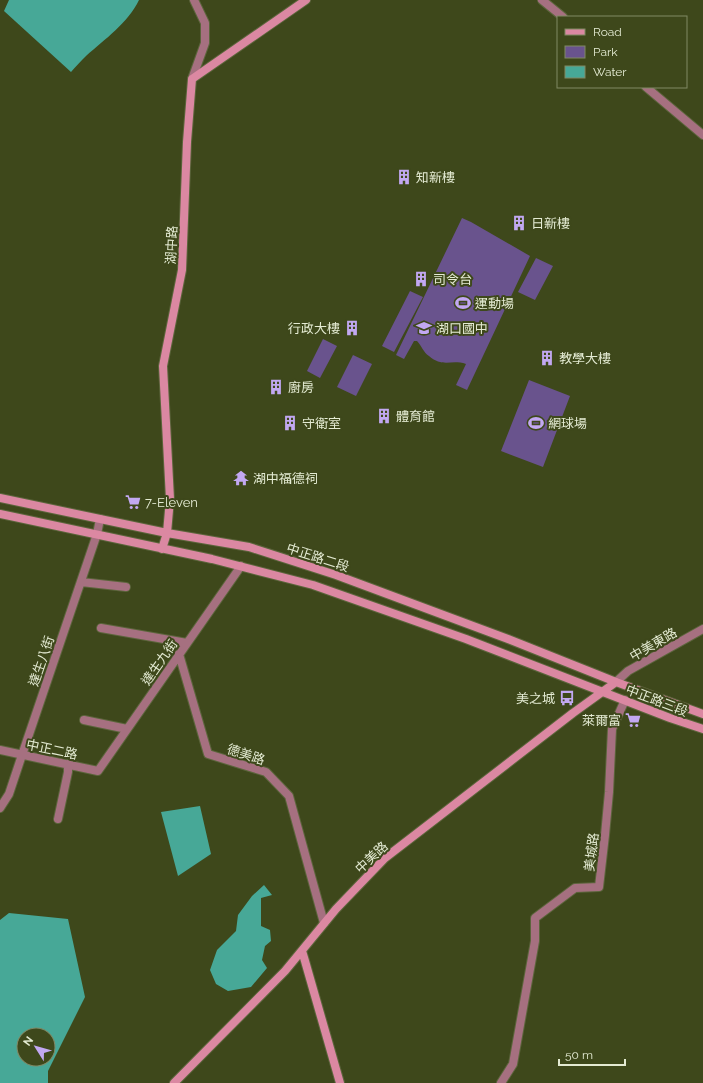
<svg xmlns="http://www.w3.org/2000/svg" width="703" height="1083" viewBox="0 0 703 1083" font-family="Raleway,'Noto Sans TC',sans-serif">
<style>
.green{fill:#69538d}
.water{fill:#47a897;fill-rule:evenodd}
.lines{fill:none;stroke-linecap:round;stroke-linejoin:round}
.street-casing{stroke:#5c653c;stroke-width:10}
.secondary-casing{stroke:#5c653c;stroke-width:10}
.street{stroke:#a67080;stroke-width:8}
.secondary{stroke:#db88a2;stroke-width:8}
.labels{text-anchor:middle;stroke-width:4;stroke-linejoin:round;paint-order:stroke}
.poi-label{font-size:13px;fill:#e4ebd3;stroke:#3e481b;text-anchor:start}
.street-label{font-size:13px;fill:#e4ebd3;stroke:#3e481b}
</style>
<rect width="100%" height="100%" fill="#3e481b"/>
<!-- green -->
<path class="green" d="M462,218L471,222L530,256L467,390L456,385L466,364C451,359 443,368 429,356C423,352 422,346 417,341H414L404,359L396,355Z
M536,258L553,266L535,300L518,292Z
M410,291L423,297L394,352L382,346Z
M323,339L337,346L320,378L307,371Z
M353,355L372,364L356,396L337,387Z
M529,380L570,396L543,467L501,451Z"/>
<!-- water -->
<path class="water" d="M9,0H139C128,23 105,39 86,56C81,61 76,66 71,72L4,11Z
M200,806L211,854L178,876L161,812Z
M264,885L272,895L261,898V926L270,930L271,941L265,946L262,960L267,968L251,987L228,991L216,984L210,970L217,950L236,931L238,915L252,896Z
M9,913L68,919L85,997L48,1071V1083H0V920ZM24,1035H48V1059H24Z"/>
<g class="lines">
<defs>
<path id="street" d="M542,0L563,17
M192,79L205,43V23L194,0
M646,87L703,135
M81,582L126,587
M101,628L187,643
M179,654L208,754L266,772L289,796L324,923
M616,682L628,671L703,629
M84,720L127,729
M0,750L98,771L241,566
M0,808L9,794L20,761L97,534L100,519
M58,819L68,772V764
M501,1083L513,1064L535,941V918L575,888L599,887L605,835L609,792L612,729L625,700"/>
<path id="secondary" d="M0,498L167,533L249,547L336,575L508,639L616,682L703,714
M0,514L212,559L313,585L466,639L670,718L703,729
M162,549L167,533L170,499L163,366L182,270L187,142L192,79L306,0
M302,951L305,961L340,1083
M174,1083L285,971L336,909L385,858L573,713L616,682"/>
</defs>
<!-- street casing -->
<use href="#street" class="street-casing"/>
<!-- secondary casing -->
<use href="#secondary" class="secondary-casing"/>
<!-- street -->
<use href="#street" class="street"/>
<!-- secondary -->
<use href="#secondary" class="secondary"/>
</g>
<!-- icons -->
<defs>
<symbol id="building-bare" viewBox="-9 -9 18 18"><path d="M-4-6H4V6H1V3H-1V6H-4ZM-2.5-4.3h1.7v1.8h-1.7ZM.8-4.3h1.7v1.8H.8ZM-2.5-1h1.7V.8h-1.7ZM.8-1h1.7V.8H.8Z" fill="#c2a8f2" stroke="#3e481b" stroke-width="2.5" paint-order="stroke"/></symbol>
<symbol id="stadium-bare" viewBox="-9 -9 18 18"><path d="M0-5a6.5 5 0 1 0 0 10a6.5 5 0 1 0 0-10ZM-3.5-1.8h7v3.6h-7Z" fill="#c2a8f2" stroke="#3e481b" stroke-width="2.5" paint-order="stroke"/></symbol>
<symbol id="school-bare" viewBox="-9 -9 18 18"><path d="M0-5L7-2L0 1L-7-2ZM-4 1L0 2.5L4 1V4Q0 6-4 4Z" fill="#c2a8f2" stroke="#3e481b" stroke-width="2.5" paint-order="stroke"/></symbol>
<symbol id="temple-bare" viewBox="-9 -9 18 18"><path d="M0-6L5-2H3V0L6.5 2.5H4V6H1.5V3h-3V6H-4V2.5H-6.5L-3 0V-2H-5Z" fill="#c2a8f2" stroke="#3e481b" stroke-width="2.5" paint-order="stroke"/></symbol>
<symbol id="supermarket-bare" viewBox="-9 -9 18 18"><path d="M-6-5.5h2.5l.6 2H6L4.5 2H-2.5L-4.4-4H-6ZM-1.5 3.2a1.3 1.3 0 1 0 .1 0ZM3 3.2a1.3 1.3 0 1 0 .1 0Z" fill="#c2a8f2" stroke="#3e481b" stroke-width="2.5" paint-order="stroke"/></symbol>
<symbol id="bus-bare" viewBox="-9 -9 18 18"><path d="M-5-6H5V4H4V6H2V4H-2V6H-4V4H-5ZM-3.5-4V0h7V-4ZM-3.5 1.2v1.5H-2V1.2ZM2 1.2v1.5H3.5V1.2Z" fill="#c2a8f2" stroke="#3e481b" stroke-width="2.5" paint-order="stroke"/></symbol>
</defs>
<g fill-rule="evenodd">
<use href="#building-bare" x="393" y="166" width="22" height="22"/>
<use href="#building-bare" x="508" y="212" width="22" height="22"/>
<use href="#building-bare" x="410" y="268" width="22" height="22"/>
<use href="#stadium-bare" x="452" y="292" width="22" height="22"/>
<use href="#building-bare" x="341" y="317" width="22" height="22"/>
<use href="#school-bare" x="413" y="317" width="22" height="22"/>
<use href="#building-bare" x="536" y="347" width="22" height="22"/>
<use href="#building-bare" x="265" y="376" width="22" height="22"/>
<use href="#building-bare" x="373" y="405" width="22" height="22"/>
<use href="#building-bare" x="279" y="412" width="22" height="22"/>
<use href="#stadium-bare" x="525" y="412" width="22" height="22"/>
<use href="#temple-bare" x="230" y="467" width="22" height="22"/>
<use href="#supermarket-bare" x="122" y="491" width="22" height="22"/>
<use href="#bus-bare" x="556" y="687" width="22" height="22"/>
<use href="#supermarket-bare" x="622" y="709" width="22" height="22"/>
</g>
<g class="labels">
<!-- poi labels -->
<g class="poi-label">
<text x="416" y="182">知新樓</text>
<text x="531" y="228">日新樓</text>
<text x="433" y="284">司令台</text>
<text x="475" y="308">運動場</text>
<text x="340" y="333" text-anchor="end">行政大樓</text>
<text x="436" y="333">湖口國中</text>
<text x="559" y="363">教學大樓</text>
<text x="288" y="392">廚房</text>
<text x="396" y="421">體育館</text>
<text x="302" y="428">守衛室</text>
<text x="548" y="428">網球場</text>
<text x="253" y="483">湖中福德祠</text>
<text x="145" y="507">7-Eleven</text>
<text x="555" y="703" text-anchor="end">美之城</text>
<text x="621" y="725" text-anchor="end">萊爾富</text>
</g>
<!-- street labels -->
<g class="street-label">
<text transform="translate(171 245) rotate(-87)" y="5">湖中路</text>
<text transform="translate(318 557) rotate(18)" y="5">中正路二段</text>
<text transform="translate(653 644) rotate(-30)" y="5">中美東路</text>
<text transform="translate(41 661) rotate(-71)" y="5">達生八街</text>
<text transform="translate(159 662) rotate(-55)" y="5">達生九街</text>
<text transform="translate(657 700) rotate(21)" y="5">中正路三段</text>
<text transform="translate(52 749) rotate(12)" y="5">中正二路</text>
<text transform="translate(246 754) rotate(18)" y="5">德美路</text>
<text transform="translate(591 852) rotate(-83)" y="5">美城路</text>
<text transform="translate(371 857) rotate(-43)" y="5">中美路</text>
</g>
</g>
<!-- legend -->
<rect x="557" y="16" width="130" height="72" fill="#3e481b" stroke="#808965"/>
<rect x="565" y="29" width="20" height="6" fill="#db88a2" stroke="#808965"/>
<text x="593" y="36" font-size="12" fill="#e4ebd3">Road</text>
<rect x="565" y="46" width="20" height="12" fill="#69538d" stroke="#808965"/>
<text x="593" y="56" font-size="12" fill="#e4ebd3">Park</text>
<rect x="565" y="66" width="20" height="12" fill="#47a897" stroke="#808965"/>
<text x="593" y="76" font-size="12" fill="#e4ebd3">Water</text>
<!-- north arrow -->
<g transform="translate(36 1047) rotate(307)"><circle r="19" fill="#3e481b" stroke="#808965"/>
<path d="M0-3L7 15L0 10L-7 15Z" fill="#c2a8f2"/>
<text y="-6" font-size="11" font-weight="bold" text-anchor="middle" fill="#e4ebd3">N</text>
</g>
<!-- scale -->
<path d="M559 1059v6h66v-6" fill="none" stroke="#e4ebd3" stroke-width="2"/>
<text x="565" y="1059" font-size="12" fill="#e4ebd3" stroke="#3e481b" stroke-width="3" paint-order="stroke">50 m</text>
</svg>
